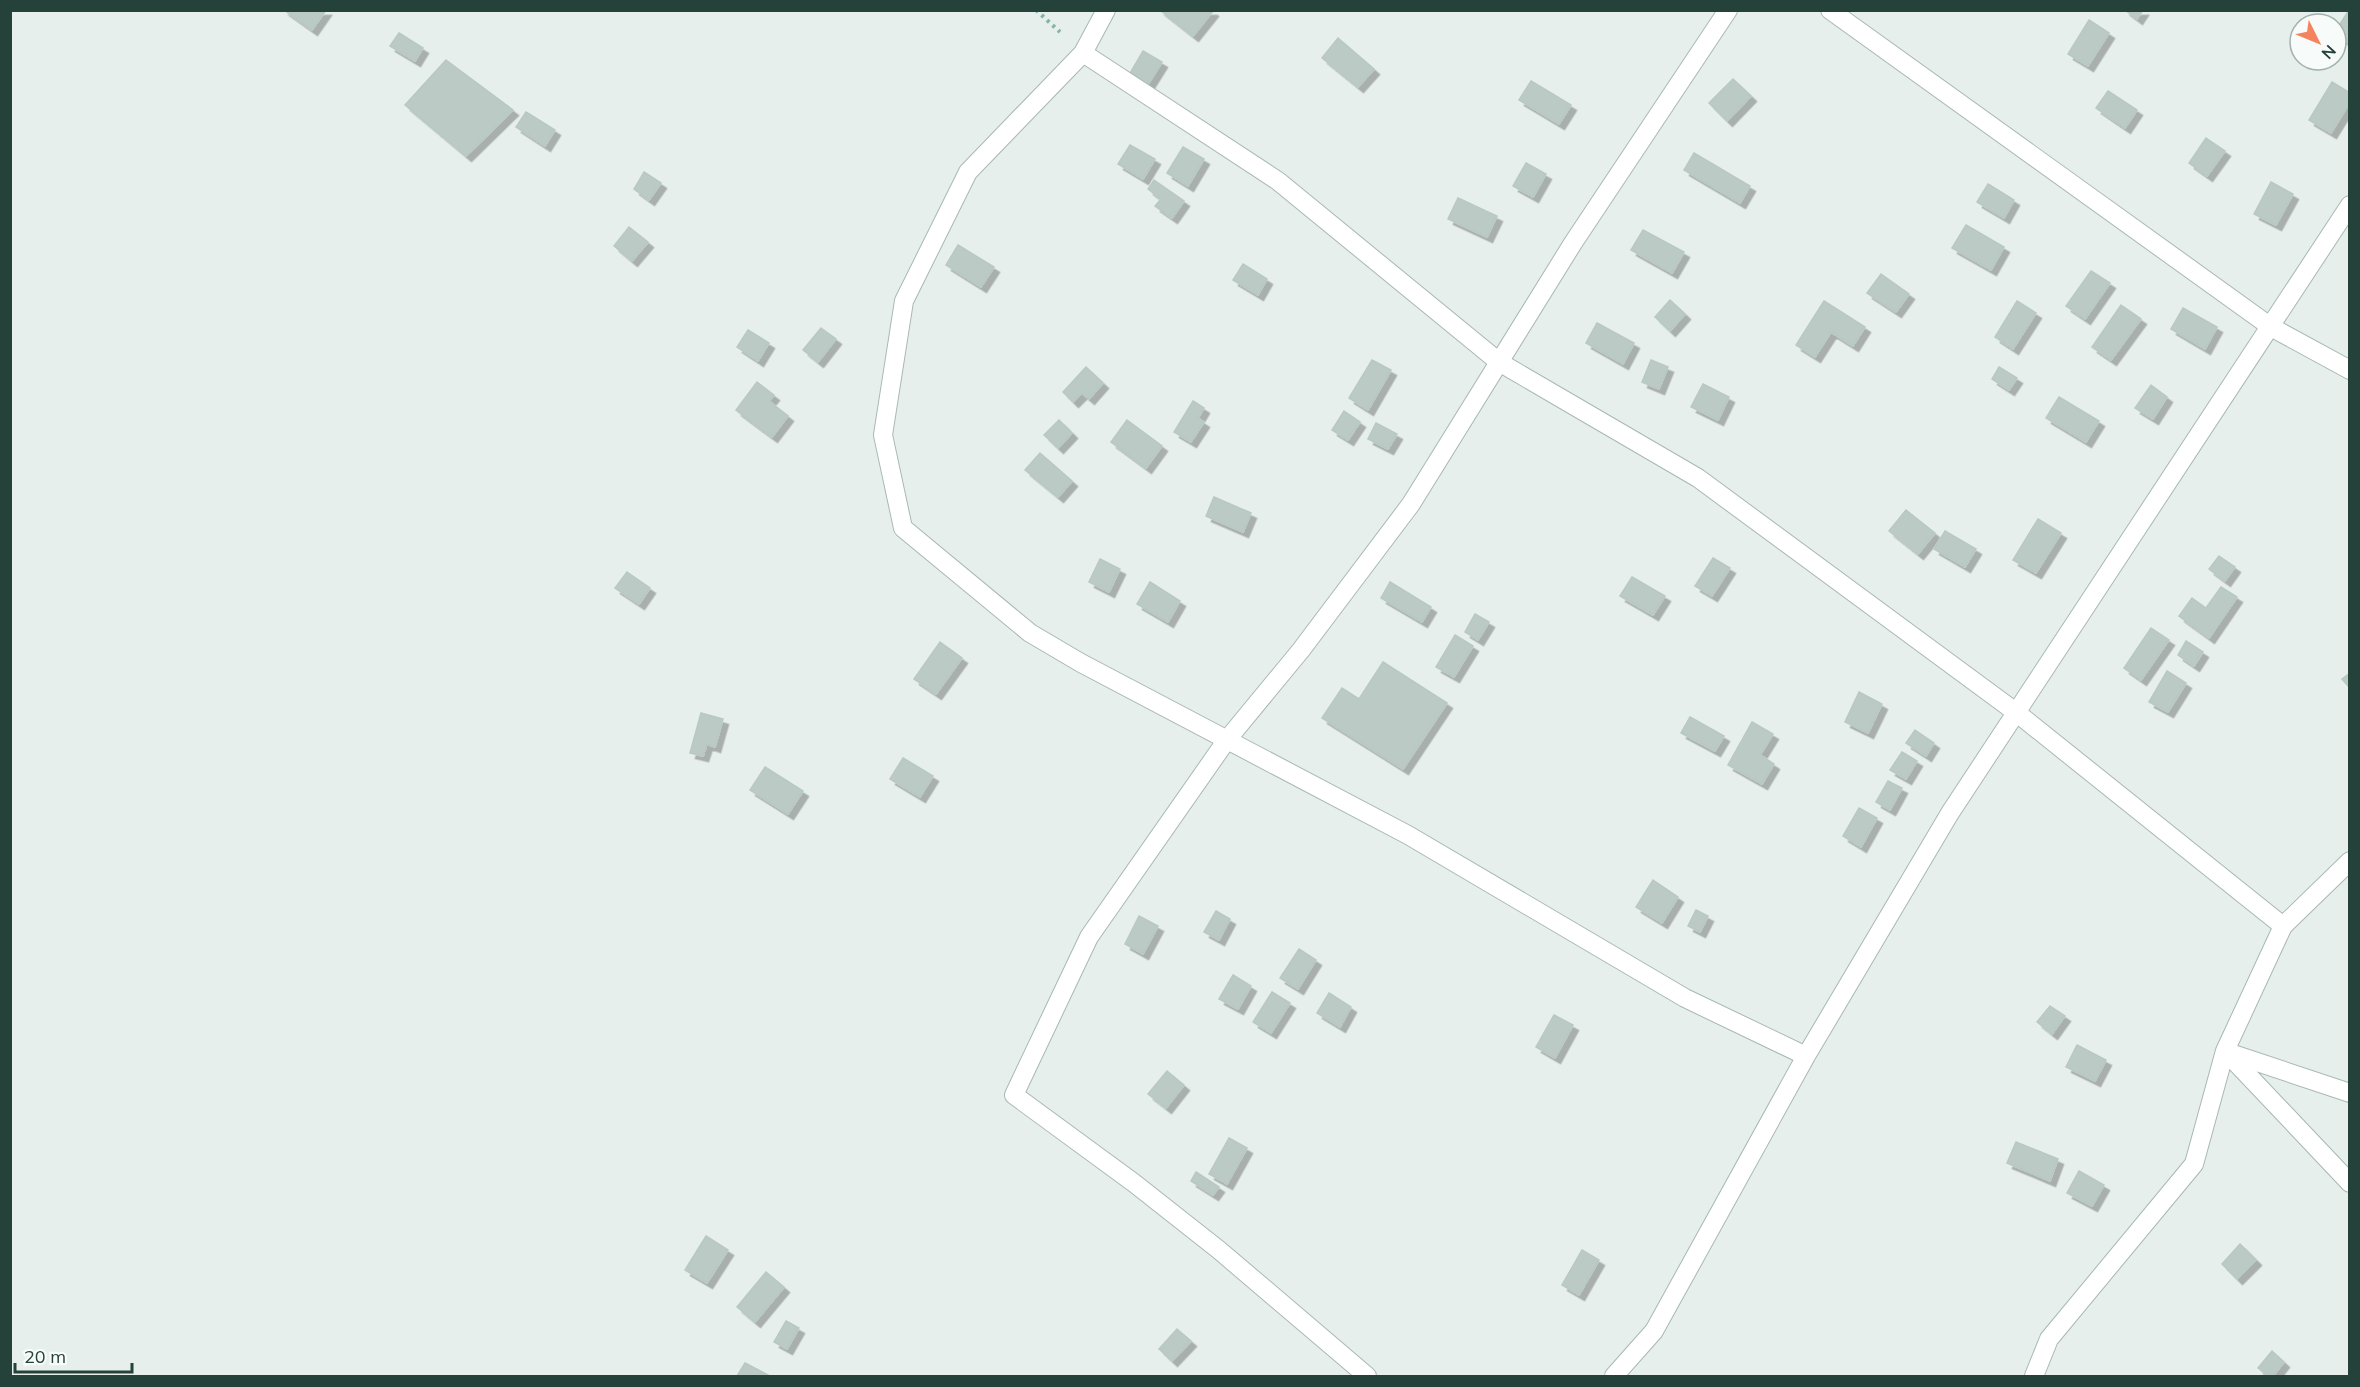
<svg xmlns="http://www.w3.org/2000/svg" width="2360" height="1387" viewBox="0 0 2360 1387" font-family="Mulish,sans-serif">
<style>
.building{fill:#bbcac4;stroke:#b8c9c2;stroke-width:1.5;filter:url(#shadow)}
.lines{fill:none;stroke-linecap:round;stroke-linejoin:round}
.minor-casing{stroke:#a8b8b2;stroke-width:20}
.path{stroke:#86b3a5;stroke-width:4;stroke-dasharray:3 4.5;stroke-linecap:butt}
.minor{stroke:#fff;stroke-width:18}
</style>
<defs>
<filter id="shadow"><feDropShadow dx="5.5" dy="5.5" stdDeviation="0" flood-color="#0004"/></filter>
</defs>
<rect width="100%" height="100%" fill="#e6efeb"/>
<!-- building -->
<path class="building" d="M284,10H326L312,30Z
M1160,10H1212L1213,11L1193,36Z
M2125,10H2143L2137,19Z
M2349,10H2350V44L2336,35V30Z
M2089,20L2109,33L2088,66L2068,54Z
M399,33L423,48L415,61L390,46Z
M1338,38L1374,69L1358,87L1322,58Z
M1143,51L1162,62L1147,86L1129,75Z
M446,60L513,110L466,156L405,105Z
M1733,79L1751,96L1727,121L1709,103Z
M1531,81L1571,105L1559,124L1519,100Z
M2332,82L2350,93V102L2331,133L2309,120Z
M2108,91L2137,110L2125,128L2096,108Z
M526,112L555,130L545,146L516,127Z
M2206,138L2225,151L2207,176L2189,163Z
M1130,145L1155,159L1143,179L1118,164Z
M1183,147L1204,159L1188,186L1167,173Z
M1694,153L1750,186L1740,203L1684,170Z
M1526,163L1546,174L1533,197L1513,186Z
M644,172L661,183L649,200L634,189Z
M1154,180L1184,201L1172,218L1155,206L1161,199L1148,189Z
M2271,182L2293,194L2276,225L2254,214Z
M1988,184L2014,200L2004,218L1977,202Z
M1458,198L1497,216L1487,237L1448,219Z
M1966,225L2004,247L1991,270L1952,248Z
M629,227L648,242L632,261L614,246Z
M1643,230L1684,252L1672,273L1631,250Z
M958,245L994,267L981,287L946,265Z
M1243,264L1267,279L1258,295L1233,280Z
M2091,271L2110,283L2085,319L2066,306Z
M1881,274L1909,294L1896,312L1867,293Z
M1670,300L1685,314L1670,331L1655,317Z
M1824,301L1865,327L1853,346L1831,332L1815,357L1796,345Z
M2017,301L2036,313L2013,349L1995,337Z
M2121,305L2141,319L2111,360L2092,347Z
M2183,308L2217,327L2205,349L2171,329Z
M1597,323L1634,343L1623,364L1586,343Z
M821,328L836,339L818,362L803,350Z
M748,330L769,343L758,361L737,347Z
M1372,360L1391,370L1368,410L1349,398Z
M1651,360L1668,367L1659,389L1642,382Z
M1086,367L1103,383L1089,399L1082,393L1073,402L1063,392Z
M1999,367L2017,378L2009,390L1992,379Z
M757,382L774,395L769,401L788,416L772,437L736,410Z
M1703,384L1729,397L1718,420L1691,407Z
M2151,385L2167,397L2153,419L2135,408Z
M2059,397L2099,421L2086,442L2046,418Z
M1193,401L1204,408L1198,418L1204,422L1191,442L1174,432Z
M1344,411L1360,422L1348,440L1332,430Z
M1059,420L1072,433L1058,448L1044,435Z
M1127,420L1162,446L1146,468L1111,442Z
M1376,423L1397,434L1388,449L1368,439Z
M1040,453L1072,481L1058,497L1025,470Z
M1214,497L1251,513L1243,532L1206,516Z
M1906,510L1935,533L1918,554L1889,531Z
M2038,519L2061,533L2036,573L2013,560Z
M1945,531L1976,549L1965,567L1934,549Z
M2219,556L2235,567L2225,581L2209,569Z
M1713,558L1730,568L1712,596L1695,586Z
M1100,559L1120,569L1109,592L1089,582Z
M627,572L650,588L639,604L615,588Z
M1632,577L1665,596L1653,615L1620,596Z
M1150,582L1180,601L1168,622L1137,604Z
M1390,582L1431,607L1422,622L1381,598Z
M2221,587L2237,597L2209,638L2179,616L2192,598L2206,608Z
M1475,614L1489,622L1478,640L1465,632Z
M2151,628L2169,640L2141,680L2124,668Z
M1455,635L1473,646L1454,677L1436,667Z
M2186,641L2203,652L2194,666L2178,655Z
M940,642L962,658L936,694L914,679Z
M1383,662L1447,703L1403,769L1322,718L1342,688L1359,699Z
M2167,671L2186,683L2168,712L2149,702Z
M2350,673V688L2342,679Z
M1859,692L1882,704L1868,733L1845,722Z
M701,713L723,719L715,747L707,744L703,756L690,753Z
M1690,717L1724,736L1715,751L1681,733Z
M1752,722L1773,734L1760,755L1774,764L1762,784L1728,765Z
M1915,730L1934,743L1926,756L1906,743Z
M1902,752L1917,761L1906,779L1890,770Z
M903,758L933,776L920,797L890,779Z
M765,767L803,791L788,814L750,790Z
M1888,781L1902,788L1890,810L1876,802Z
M1859,808L1877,818L1861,847L1843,836Z
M1653,880L1678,897L1662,923L1636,907Z
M1696,910L1708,916L1700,932L1688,926Z
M1216,911L1230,919L1219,940L1204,932Z
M1139,916L1158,926L1143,954L1125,944Z
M1299,949L1316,960L1298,989L1280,978Z
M1233,975L1251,986L1238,1009L1219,999Z
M1272,992L1290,1003L1271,1033L1253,1022Z
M1329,993L1351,1007L1340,1027L1317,1013Z
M2050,1006L2065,1016L2052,1034L2037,1022Z
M1554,1015L1573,1025L1555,1058L1536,1047Z
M2077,1045L2106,1060L2095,1081L2066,1067Z
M1167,1071L1184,1085L1166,1108L1148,1094Z
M1229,1138L1247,1148L1227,1184L1209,1174Z
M2016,1142L2058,1159L2050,1181L2007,1163Z
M2079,1171L2104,1185L2092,1206L2067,1193Z
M1196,1172L1219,1187L1213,1195L1191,1181Z
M706,1236L728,1250L707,1283L685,1270Z
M2240,1244L2256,1260L2237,1279L2222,1264Z
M1582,1250L1599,1260L1579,1295L1562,1285Z
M766,1272L784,1287L755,1322L737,1307Z
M786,1321L799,1328L787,1349L774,1342Z
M1177,1329L1191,1341L1172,1361L1159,1349Z
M2272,1351L2284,1362L2273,1376H2268L2258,1368Z
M745,1363L768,1375L767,1376H737Z"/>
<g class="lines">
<defs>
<path id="minor" d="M1106,10L1083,53L1278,181L1499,362L1698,478L2017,713L2283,926
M1830,10L2271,327L2350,370
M1083,53L968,172L904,301L883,435L903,528L1030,633L1081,663L1408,835L1685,998L1806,1056
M2225,1051L2350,1183
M2227,1052L2350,1093
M1367,1376L1219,1250L1134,1183L1014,1095L1089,937L1226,741L1301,650L1411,504L1573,243L1728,10
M1614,1376L1654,1331L1806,1056L1950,813L2350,205
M2034,1376L2049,1339L2194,1164L2225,1051L2283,926L2350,861"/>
</defs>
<!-- minor casing -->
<use href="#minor" class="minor-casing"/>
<!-- path -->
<path class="path" d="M1036,10L1060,32"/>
<!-- minor -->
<use href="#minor" class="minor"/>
</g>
<!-- border -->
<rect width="2360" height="1387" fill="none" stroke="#24423a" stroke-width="24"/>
<!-- north arrow -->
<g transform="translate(2318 42) rotate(133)"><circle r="28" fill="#f7fbf9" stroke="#a3b1ad" stroke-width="1.5"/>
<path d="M0-4.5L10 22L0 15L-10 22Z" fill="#f4845f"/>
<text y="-9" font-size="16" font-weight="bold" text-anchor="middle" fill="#24423a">N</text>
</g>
<!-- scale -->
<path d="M15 1363v9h117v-9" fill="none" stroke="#24423a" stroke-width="3"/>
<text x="24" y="1363" font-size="18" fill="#24423a" stroke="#f7fbf9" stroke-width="4.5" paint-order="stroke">20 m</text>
</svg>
